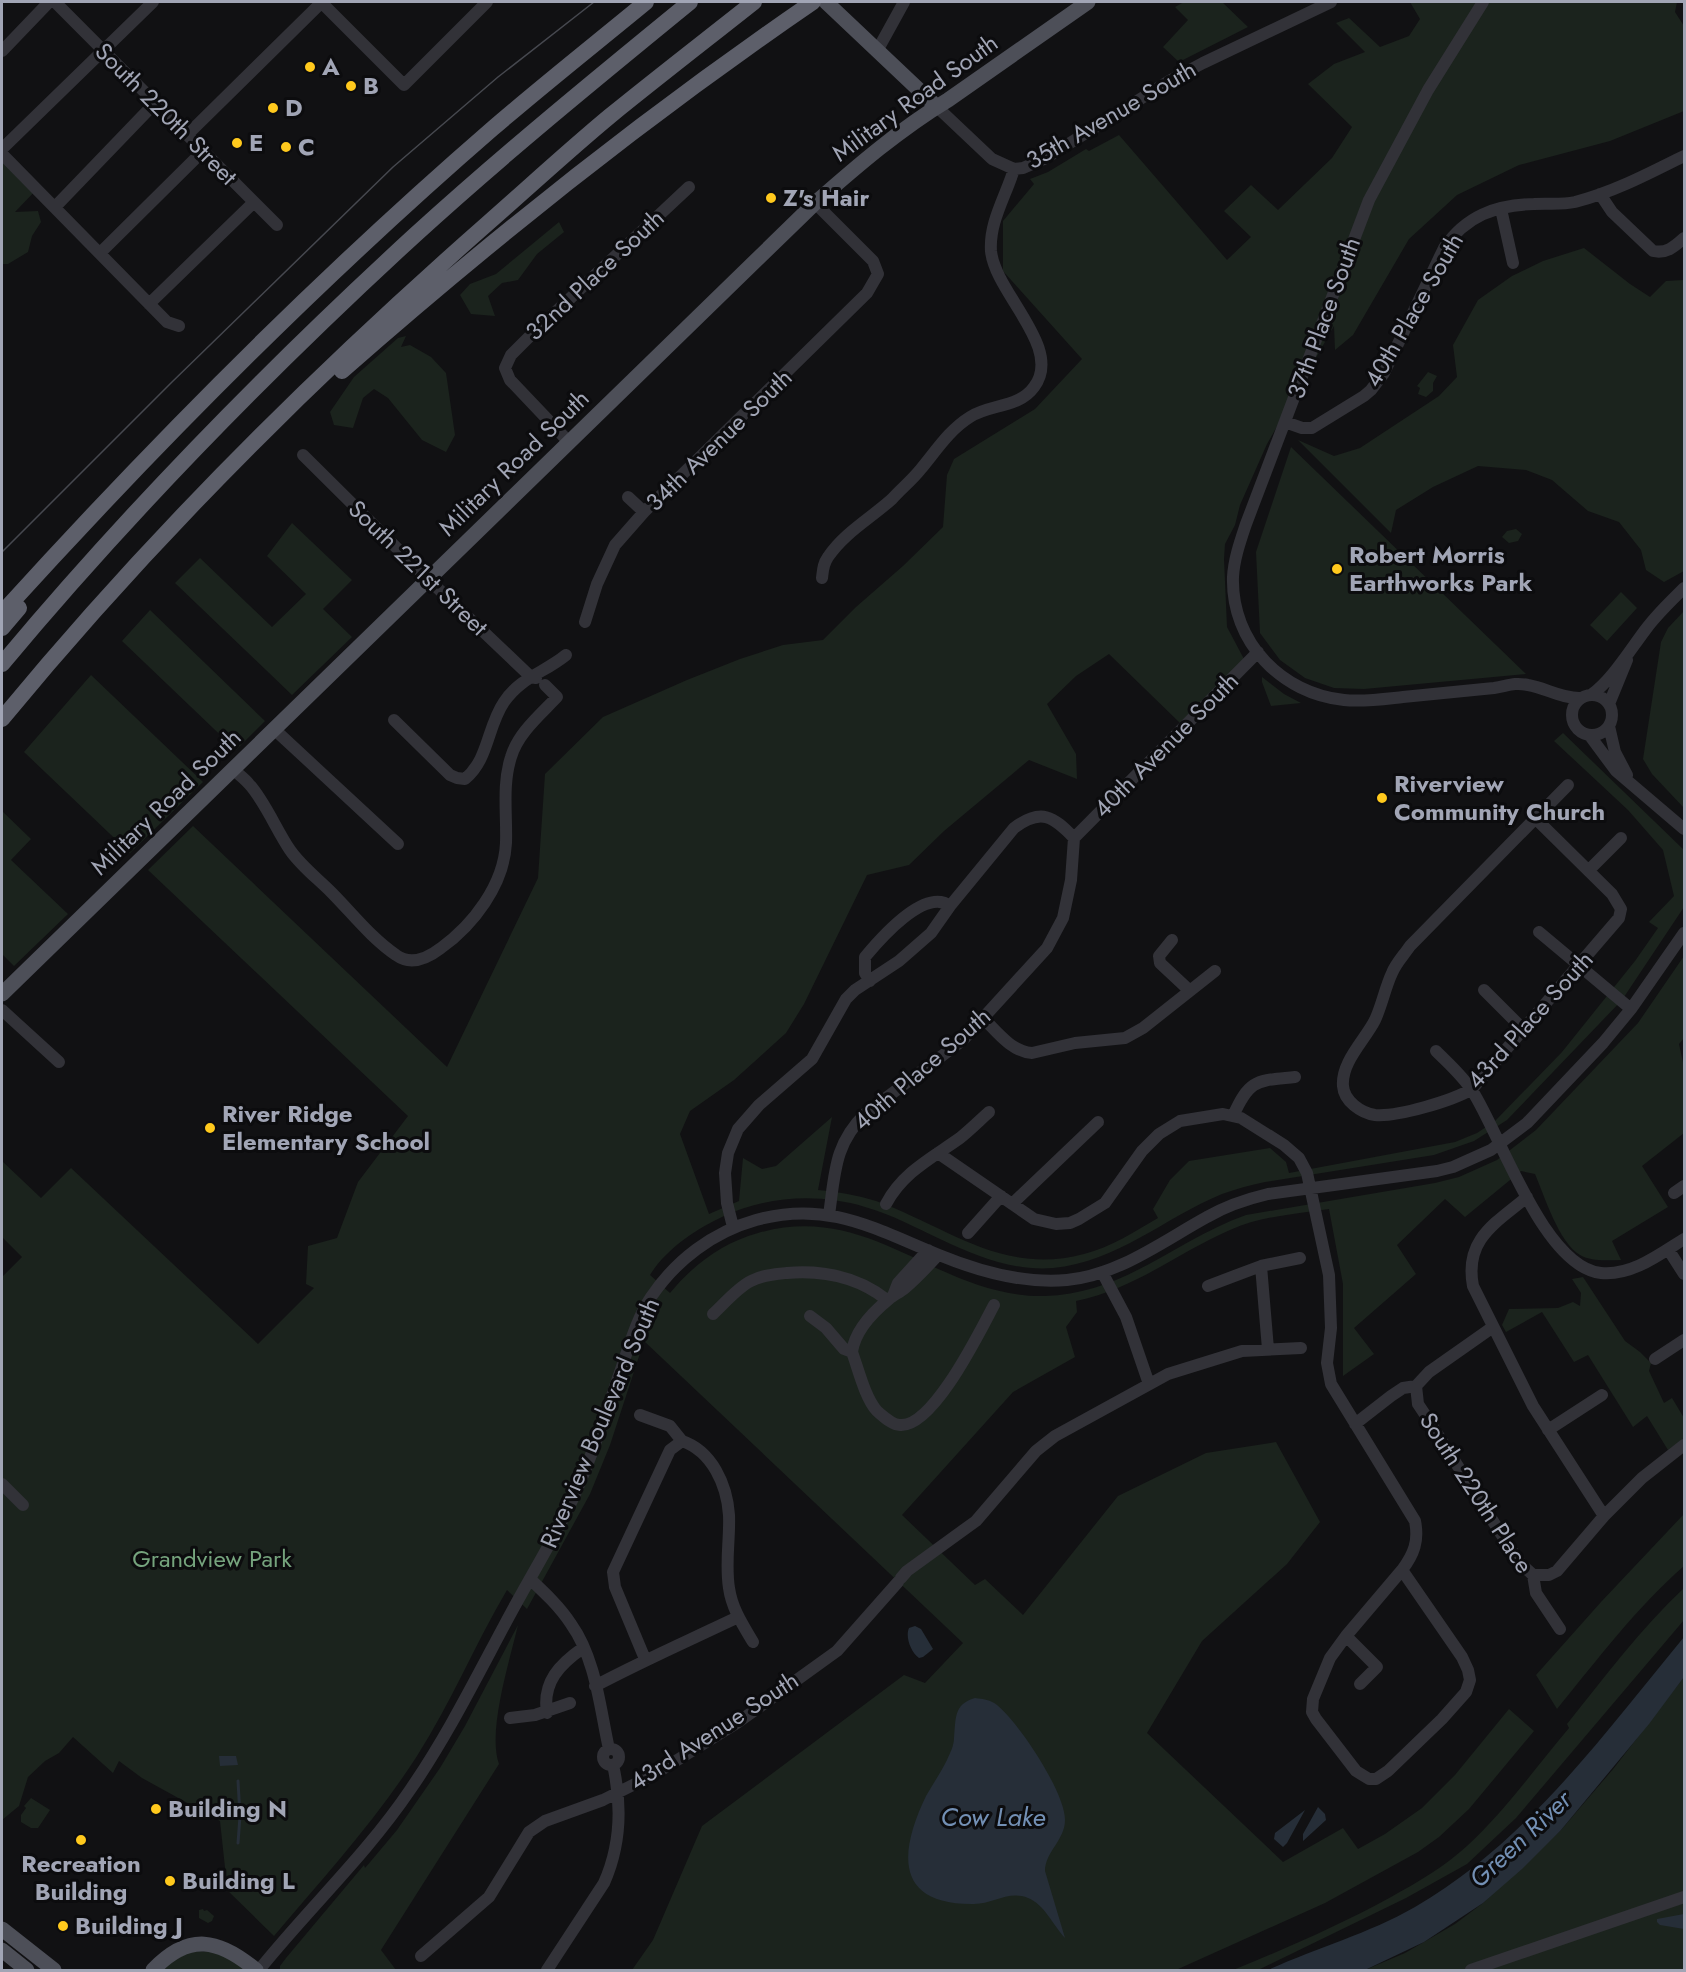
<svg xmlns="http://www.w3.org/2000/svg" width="1686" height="1972" viewBox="0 0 1686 1972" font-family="Jost,sans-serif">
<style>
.green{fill:#1b231d}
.water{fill:#262e38}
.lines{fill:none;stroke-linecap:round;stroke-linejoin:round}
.stream{stroke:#262e38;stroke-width:3}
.minor{stroke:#323238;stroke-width:12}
.major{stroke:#4d4f58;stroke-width:15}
.highway{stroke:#5d5f6a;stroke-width:16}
.tram{stroke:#46484f;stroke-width:1.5}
.poi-dot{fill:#ffc91d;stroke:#0c0c0e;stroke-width:2}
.labels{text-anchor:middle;stroke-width:6;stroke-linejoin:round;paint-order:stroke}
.poi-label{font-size:24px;font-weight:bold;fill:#a1a5b5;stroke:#0c0c0e;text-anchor:start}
.street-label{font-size:24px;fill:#a1a5b5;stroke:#0c0c0e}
.park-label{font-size:24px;fill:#75a37d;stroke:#0c0c0e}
.water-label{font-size:26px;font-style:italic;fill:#7390b5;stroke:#0c0c0e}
</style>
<rect width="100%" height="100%" fill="#111113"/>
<!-- green -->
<path class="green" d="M1184,2H1222L1248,27L1179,62L1163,47L1188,20L1175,7Z
M1410,2H1677L1675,12L1684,26V111L1610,141L1519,165L1457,195L1409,239L1353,335L1335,350L1334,326L1267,444L1240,505L1235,525L1225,544L1224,559L1227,627L1244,659L1180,723L1109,654L1076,676L1047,704L1076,754L1077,779L1029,760L944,831L909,865L867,875L804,1004L786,1033L734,1080L690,1111L680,1134L709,1214L739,1201L743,1158L762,1169L776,1166L832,1117L818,1190C838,1192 857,1195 876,1201C948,1227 1003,1276 1084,1254C1111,1247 1134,1232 1158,1218L1153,1209L1170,1180L1189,1161L1270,1148L1286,1162L1289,1173L1455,1142L1477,1133L1495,1121L1562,1052L1635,961L1658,928L1649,922L1674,896L1663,850L1628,810L1554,741L1563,733L1684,850V907L1622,1000L1507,1120L1474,1141L1434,1155L1265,1182C1250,1185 1236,1189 1222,1194C1164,1218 1117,1262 1053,1268C1012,1271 976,1256 940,1239C916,1228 891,1214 865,1207C819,1193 768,1196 724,1216C696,1229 666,1249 650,1275L670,1293C693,1265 722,1243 758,1233C872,1200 937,1298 1045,1296C1124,1294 1176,1240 1246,1215L1435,1183L1459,1177L1497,1160L1536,1130L1638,1023L1684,956V1038L1679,1044L1684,1067V1133L1642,1166L1668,1207L1612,1241L1621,1260C1607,1260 1592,1262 1580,1255C1559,1243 1544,1195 1535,1174L1521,1171L1465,1217L1445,1199L1397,1245L1416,1274L1354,1328L1374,1354L1343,1376V1284L1329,1209C1296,1214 1261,1216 1230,1230C1177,1253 1135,1289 1076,1301L1077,1312L1066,1327L1075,1357L1013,1392L902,1515L975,1585L985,1579L1023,1615L1118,1496L1206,1453L1276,1442L1320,1522L1287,1564L1202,1641L1147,1733L1283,1862L1343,1828L1358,1849L1385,1834L1422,1808L1455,1775L1509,1709L1534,1731L1469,1809L1439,1837L1418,1852L1325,1903L1176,1970H632L653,1940L702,1826L904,1675L925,1683L963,1643L644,1341L610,1445L590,1494L527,1609L507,1590C475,1644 451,1703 417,1756C376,1820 324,1877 274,1936L225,1888L227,1886L220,1821L142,1778L119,1761L113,1773L73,1737L59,1753L45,1761L28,1777L19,1806L2,1820V1277L22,1257L2,1237V1161L41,1198L71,1168L258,1344L314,1288L306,1284L308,1246L337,1238L358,1182L408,1116L148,870L193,826L447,1067L538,878L545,774L603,717L687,680L740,659L783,645L823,640L856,607L903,566L943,527L947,475L954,459L1035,409L1082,359L1003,271V221L1034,184L1030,179L1048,172L1086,149L1089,151L1119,135L1227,260L1251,237L1224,211L1251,185L1278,210L1332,158L1352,127L1308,84L1334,64L1365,52L1336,23L1349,18L1380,47L1409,36L1420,19Z
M2,154L37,189L15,212L38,211L41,222L32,236L28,252L8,264H2Z
M559,222L564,232L537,254L518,280L502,283L488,296L495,316L471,314L460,295L470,284L496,274Z
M1584,248L1630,284L1650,297L1666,281L1684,280V571L1664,582L1646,570L1641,550L1619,522L1588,511L1552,480L1526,470L1478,466L1433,487L1396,510L1391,533L1298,440L1334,456L1360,448L1439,396L1457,377L1453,345L1478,300L1512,276L1543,261Z
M406,336L401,347L410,345L431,357L446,373L455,435L446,452L422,440L388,398L374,389L363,398L353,428L334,425L330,412L354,377L398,338Z
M1428,372L1437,376L1433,383V391L1426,397L1418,394L1420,388L1417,386Z
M1291,447L1526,674L1364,689L1334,688L1305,678L1280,660L1260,633L1256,552Z
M292,523L352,580L323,609L352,637L292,695L175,583L200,558L272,627L306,594L267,556Z
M1516,529L1522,534L1518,541L1509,543L1502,537L1507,531Z
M1621,592L1637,608L1607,641L1590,625Z
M150,610L265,721L236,750L122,641Z
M1684,611V808L1652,774L1643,759L1661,642L1668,628Z
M91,675L203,782L130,853L24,752Z
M1262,677L1284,694L1301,703L1271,706L1262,682Z
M2,811L31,839L11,860L68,914L14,966L2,954Z
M1583,1277L1625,1341L1640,1352L1651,1363L1649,1371L1664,1403L1672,1398L1684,1418V1438L1668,1450L1647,1416L1633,1427L1588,1355L1574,1362L1542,1312L1506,1332L1502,1325L1509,1309L1558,1308L1573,1302L1580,1306L1581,1293L1572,1279Z
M1684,1514V1566C1637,1607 1597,1660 1557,1709L1536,1675L1601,1602Z
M1684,1588V1620L1516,1818L1467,1864L1406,1898L1258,1970H1233C1287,1948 1340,1925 1391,1897C1418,1882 1444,1867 1467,1846C1505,1811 1536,1767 1569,1728L1567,1724C1604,1678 1641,1628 1684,1588Z
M518,1625C510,1660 487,1731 499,1764L381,1950L396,1970H280V1966L286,1958L364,1865L365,1868L371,1861L397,1830L440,1768L465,1726Z
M1684,1677V1970H1365L1405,1953L1455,1924L1483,1903L1561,1830L1614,1768Z
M31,1798L50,1810L38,1828H31L21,1822V1815L26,1808L24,1806Z
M203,1909L204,1911L207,1910L214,1916L212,1921L208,1923L199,1918V1910Z
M190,1951L221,1952L246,1970H159Z"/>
<!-- water -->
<path class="water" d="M915,1626L921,1629L933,1649L923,1657L919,1658C911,1652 905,1637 909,1628Z
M1684,1637V1677L1649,1724L1561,1830L1522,1869L1483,1903L1424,1942L1365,1970H1268C1316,1948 1368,1934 1415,1907C1527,1842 1603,1735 1684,1637Z
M975,1698C983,1699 991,1700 997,1705C1019,1723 1065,1792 1065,1820C1065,1840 1045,1852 1045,1871L1065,1938C1053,1925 1044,1904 1028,1898C1009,1890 993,1904 974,1904C894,1905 899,1852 926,1796C933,1784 941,1772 947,1760C950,1753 954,1746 954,1738C956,1720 953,1704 975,1698Z
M219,1756H236L238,1765L220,1766Z
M1318,1807L1325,1814L1326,1820L1303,1841V1834Z
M1305,1810L1287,1843L1283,1847L1274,1839L1275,1833Z
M1684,1914V1929L1660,1925L1657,1922V1919Z"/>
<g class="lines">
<!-- stream -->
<path class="stream" d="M238,1843L240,1816L238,1781"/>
<!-- minor -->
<path class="minor" d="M55,2L277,225
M321,2L404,85L487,2
M1483,2L1428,90L1369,200L1246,524C1240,542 1234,559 1233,577C1231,642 1282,694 1344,700C1364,702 1384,699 1403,697C1434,694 1464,691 1494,688C1508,686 1513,682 1528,685C1546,688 1562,699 1581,698
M2,51L49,2
M877,51L904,2
M937,107L992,159L1014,169L1023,168L1046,158L1169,81L1203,63L1331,2
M187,135L322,2
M2,149L153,2
M2,154L167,322L179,326
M1600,194L1612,212L1653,251C1667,254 1675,246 1684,238
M55,207L155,103
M1501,209L1513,263
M100,253L203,151
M149,304L254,202
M1285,422L1302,428H1312L1364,396L1371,390L1384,373L1444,248C1466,216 1495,205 1534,204C1547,203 1561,205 1575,202C1612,193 1650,173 1684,156
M568,441L510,380L505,368L511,355L530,336L689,187
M303,455L428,579L531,677L536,678
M628,497L644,512
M822,578C823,570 823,564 828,557C844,533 871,518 892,499C901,489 912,480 920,470C936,451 949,430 970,417C990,404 1019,408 1034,387C1064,348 995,293 991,251C989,222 1006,196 1014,169
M585,622L597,584L615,545L644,512L867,293L878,274L873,261L815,203
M1572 715a20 20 0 1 1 40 0a20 20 0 1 1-40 0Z
M1591,695C1612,680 1630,650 1646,629C1657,614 1671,601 1684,588
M1609,704L1627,660
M394,720L450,775L457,778L465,779C489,759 487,727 504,702C521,677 544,673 566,655
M1609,726L1615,752L1627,775
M274,729L398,844
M1590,736L1616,771L1684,829
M233,769C238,774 244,778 249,784C264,800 277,831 290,850C301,866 317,878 331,892C352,913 371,938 396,955C411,966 428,958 441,948C473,925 504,885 506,843C507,814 502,785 511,757C518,733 540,715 557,697L545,685
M1535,818L1612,894L1621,909L1619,918L1472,1089C1452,1101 1397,1117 1375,1115C1361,1113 1344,1101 1343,1086C1341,1062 1365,1040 1375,1020C1382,1005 1385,988 1392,973C1396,963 1404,955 1410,946L1568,785
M1074,838L1258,652
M1589,870L1621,838
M1539,932L1631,1009
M1172,940L1159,956L1160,963L1190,991
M870,981L865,973V957C880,939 925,887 950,906
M1484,990L1524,1030
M2,1010L59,1062
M984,1019C997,1032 1012,1052 1032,1053L1075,1043L1125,1038L1143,1028L1215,971
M1436,1051C1449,1064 1463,1076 1473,1092C1501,1136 1544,1267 1601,1273C1632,1276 1660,1254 1684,1239
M1233,1116C1250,1078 1257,1081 1295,1077
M938,1153L1034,1219L1056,1224L1070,1223L1079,1219L1105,1203L1142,1151L1159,1134L1180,1121L1223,1114L1241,1118L1284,1145L1299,1158L1307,1173L1329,1275L1331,1328L1327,1363L1331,1384L1415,1521C1419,1541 1414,1554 1402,1570L1462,1657L1468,1670L1470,1680L1466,1692L1442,1719L1388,1771L1376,1779H1369L1356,1771L1316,1719L1312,1712L1313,1699L1330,1658L1346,1636L1402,1570
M1674,1193L1684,1186
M1527,1197C1496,1223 1464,1239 1473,1286L1533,1406L1604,1516
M886,1204C903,1172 932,1158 960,1138C970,1130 979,1121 989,1112
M1012,1204L1098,1122
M829,1215C835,1173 834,1144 866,1113L963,1040L1047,948L1063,918L1071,880L1074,838
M733,1227L727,1203L725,1173L728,1153L738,1129L759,1105L812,1059L846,999L855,990L899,961L931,933L950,906L1014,828C1041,808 1053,816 1074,838
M968,1233L1001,1196
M1668,1249L1684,1274
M1261,1266L1268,1349
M1102,1272L1126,1317L1149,1384
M1208,1286L1261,1266L1300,1258
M893,1296L898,1283L928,1250
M713,1314C725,1303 737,1288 751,1281C762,1275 776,1274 787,1273C824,1270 858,1277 887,1300
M810,1316L826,1328L844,1349L852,1352
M852,1352C858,1368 865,1398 877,1411C883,1416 892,1425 900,1425C933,1428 980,1331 994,1305
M852,1352C855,1330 873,1312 889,1299C894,1295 900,1292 905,1288C917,1278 928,1266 938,1255
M1655,1359L1684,1340
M1416,1386L1418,1404L1424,1413L1519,1562L1533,1575L1536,1593L1560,1629
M640,1415L670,1426L682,1441L670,1450L613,1572L615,1587L645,1659
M1355,1424L1391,1396L1403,1388L1416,1386L1429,1372L1493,1327
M1548,1430L1602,1395
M682,1441C712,1451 727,1485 729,1515C730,1540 725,1563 729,1588C732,1609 743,1625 753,1642
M2,1484L23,1505
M1533,1575H1549L1557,1571L1604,1516L1642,1478L1684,1445
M901,1578L907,1571L976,1521L1036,1451L1055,1436L1168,1374L1242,1351L1301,1348
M530,1579C545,1593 560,1607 571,1624C596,1659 600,1709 609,1749
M1346,1636L1377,1667L1360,1684
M595,1686C642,1661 690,1640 738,1617
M547,1713C542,1682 560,1664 583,1648
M510,1718L535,1715L570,1703
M603 1757a8 8 0 1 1 16 0a8 8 0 1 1-16 0Z
M421,1956L489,1897L529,1832L545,1821L603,1800L653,1775L737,1723L837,1651L898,1582
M259,1970C308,1909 366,1855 410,1790C446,1738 475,1680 505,1624C524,1588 546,1552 565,1515C587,1471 602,1425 618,1378C628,1351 635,1321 651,1297C676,1260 713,1232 756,1220C828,1200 875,1229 939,1255C978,1271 1024,1284 1067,1280C1119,1275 1163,1241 1207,1217C1226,1206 1247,1199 1268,1194L1437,1171L1453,1167L1491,1150L1527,1123L1603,1043L1631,1009L1684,933
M547,1970L604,1883C621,1845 622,1805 613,1765
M1471,1970L1684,1897"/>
<!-- major -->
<path class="major" d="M826,2L937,107
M2,994L815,203C857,166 900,129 948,100L1088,2
M2,1929L54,1970
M2,1950L27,1970
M153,1970C189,1932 219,1939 256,1970"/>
<!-- highway -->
<path class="highway" d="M342,371C492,239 648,115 813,2
M2,613C156,443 319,279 492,129C543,85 595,44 646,2
M2,628L19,608
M2,664C129,512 269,369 415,235C504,154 597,78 690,2
M2,719C149,540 314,376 488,223C529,187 569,150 610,116C658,77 706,40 754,2"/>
<!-- tram -->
<path class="tram" d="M2,552L172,382L393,167L498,77L594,2"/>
</g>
<!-- markers -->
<g class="poi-dot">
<circle cx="310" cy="67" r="6"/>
<circle cx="351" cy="86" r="6"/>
<circle cx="273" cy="108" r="6"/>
<circle cx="237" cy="143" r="6"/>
<circle cx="286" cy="147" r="6"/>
<circle cx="771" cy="198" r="6"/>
<circle cx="1337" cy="569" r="6"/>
<circle cx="1382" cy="798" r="6"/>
<circle cx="210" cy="1128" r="6"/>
<circle cx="156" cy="1809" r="6"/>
<circle cx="81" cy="1840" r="6"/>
<circle cx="170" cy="1881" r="6"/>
<circle cx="63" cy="1926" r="6"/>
</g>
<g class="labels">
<!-- poi labels -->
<g class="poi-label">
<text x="322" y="75">A</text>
<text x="363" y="94">B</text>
<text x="285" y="116">D</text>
<text x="249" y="151">E</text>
<text x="298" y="155">C</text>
<text x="783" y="206">Z's Hair</text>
<text x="1349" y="563">Robert Morris<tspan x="1349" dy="28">Earthworks Park</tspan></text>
<text x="1394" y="792">Riverview<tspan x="1394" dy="28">Community Church</tspan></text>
<text x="222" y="1122">River Ridge<tspan x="222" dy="28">Elementary School</tspan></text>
<text x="168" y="1817">Building N</text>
<text x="81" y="1872" text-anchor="middle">Recreation<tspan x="81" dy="28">Building</tspan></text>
<text x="182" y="1889">Building L</text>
<text x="75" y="1934">Building J</text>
</g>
<!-- street labels -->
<g class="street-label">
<text transform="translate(915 98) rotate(-36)" y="8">Military Road South</text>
<text transform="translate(166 114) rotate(45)" y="8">South 220th Street</text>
<text transform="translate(1111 115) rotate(-30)" y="8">35th Avenue South</text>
<text transform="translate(595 275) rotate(-43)" y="8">32nd Place South</text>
<text transform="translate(1414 310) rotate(-60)" y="8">40th Place South</text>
<text transform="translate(1324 318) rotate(-70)" y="8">37th Place South</text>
<text transform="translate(719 440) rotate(-44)" y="8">34th Avenue South</text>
<text transform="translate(514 463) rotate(-44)" y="8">Military Road South</text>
<text transform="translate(418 568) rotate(44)" y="8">South 221st Street</text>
<text transform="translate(1166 745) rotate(-45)" y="8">40th Avenue South</text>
<text transform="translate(166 802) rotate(-44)" y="8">Military Road South</text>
<text transform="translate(1530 1020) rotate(-48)" y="8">43rd Place South</text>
<text transform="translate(922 1069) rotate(-41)" y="8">40th Place South</text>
<text transform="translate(600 1423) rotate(-67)" y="8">Riverview Boulevard South</text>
<text transform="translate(1476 1493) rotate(57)" y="8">South 220th Place</text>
<text transform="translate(714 1731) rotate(-33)" y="8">43rd Avenue South</text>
</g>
<!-- park labels -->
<g class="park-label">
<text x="212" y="1567">Grandview Park</text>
</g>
<!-- water labels -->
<g class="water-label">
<text x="993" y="1826">Cow Lake</text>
<text transform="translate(1520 1839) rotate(-43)" y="9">Green River</text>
</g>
</g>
<!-- border -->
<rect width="1686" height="1972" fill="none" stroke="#a1a5b5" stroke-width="6"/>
</svg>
